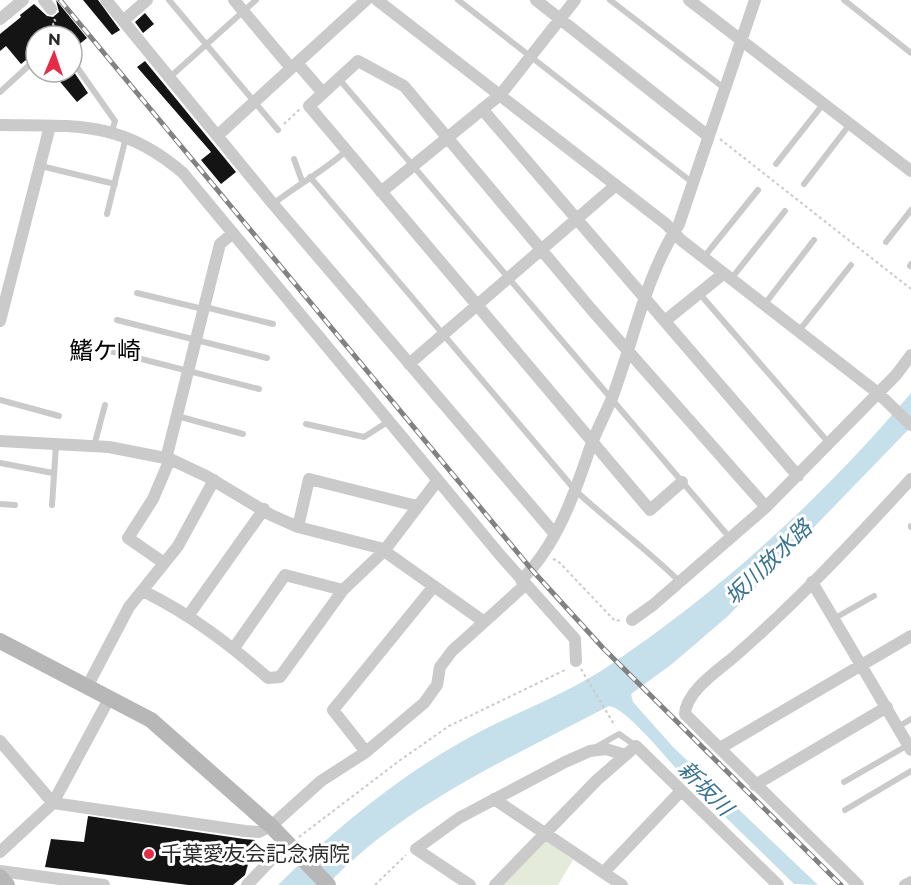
<svg xmlns="http://www.w3.org/2000/svg" width="911" height="885" viewBox="0 0 911 885" font-family="Montserrat,'Noto Sans JP',sans-serif">
<style>
.green{fill:#e4ebda}
.water{fill:#c5dfeb}
.building{fill:#141414}
.lines{fill:none;stroke-linecap:round;stroke-linejoin:round}
.path{stroke:#cacaca;stroke-width:2;stroke-dasharray:3 3;stroke-linecap:butt}
.lane{stroke:#cacaca;stroke-width:6}
.street{stroke:#cacaca;stroke-width:12}
.secondary{stroke:#b7b7b7;stroke-width:16}
.rail-casing{stroke:#828282;stroke-width:5}
.rail{stroke:#fff;stroke-width:3;stroke-dasharray:9;stroke-linecap:butt}
.poi-dot{fill:#e72b47;stroke:#fff;stroke-width:2}
.labels{text-anchor:middle;stroke-width:6;stroke-linejoin:round;paint-order:stroke}
.poi-label{font-size:21px;fill:#2d2d2d;stroke:#fff;text-anchor:start}
.water-label{font-size:22px;font-style:italic;fill:#3a748f;stroke:#fff}
.quarter-label{font-size:24px;fill:#000;stroke:#fff}
</style>
<rect width="100%" height="100%" fill="#fff"/>
<!-- green -->
<path class="green" d="M544,842H548L573,860L558,885H502Z"/>
<!-- water -->
<path class="water" d="M911,393V426L908,430L728,616L672,664L631,694L633,702L673,747L818,885L794,884C758,848 721,813 685,778C669,762 627,708 609,706C511,758 405,803 327,885H278C332,832 390,783 456,745C506,715 564,697 613,663C724,588 824,496 911,393Z"/>
<!-- building -->
<path class="building" d="M56,0L87,38L72,50V36H36V52L21,64L6,46L0,51V34L21,17L20,15L34,4L47,16L53,17L59,12Z
M83,0H98L120,30L112,35Z
M145,13L154,24L143,33L135,22Z
M145,61L236,172L221,184L201,160L211,152L137,67Z
M63,72H74L88,93L77,102L56,77Z
M88,816L244,839L255,840L245,875L233,885H188L45,867L51,839L84,842Z"/>
<g class="lines">
<!-- path -->
<path class="path" d="M54,19L56,22L53,24L58,36
M284,124L300,109
M720,139L911,289
M553,559L558,561L615,621L621,620
M581,669L615,726
M299,837L399,761L449,726L567,669
M375,885L406,855"/>
<!-- lane -->
<path class="lane" d="M169,0L278,130
M458,0L693,183
M610,0L724,88
M844,0L911,53
M72,60L115,121L112,131
M170,77L256,0
M339,79L730,538
M0,92L36,59
M294,159L302,181
M776,164L824,103
M41,166L115,184
M310,177L575,490C609,522 647,549 680,582
M804,184L850,124
M273,204C297,185 324,171 346,151
M107,214L126,137
M886,242L911,210
M704,257L758,190
M910,266L911,264
M731,279L785,211
M137,293L203,309
M699,293L828,442
M764,305L814,240
M205,307L273,324
M117,320L267,358
M798,332L851,265
M110,351L259,389
M0,400L59,416
M177,416L243,434
M306,424L364,437L389,421
M94,446L105,405
M0,463L53,473
M0,504L15,505
M52,505L56,445
M911,526V527
M835,618L874,596
M898,727L911,719
M596,747L619,734L636,746
M844,782L908,745
M845,810L911,771"/>
<!-- street -->
<path class="street" d="M44,0L51,9
M106,0L273,204L554,533
M234,0L291,68
M377,0L666,224L681,240L878,393L911,425
M536,0L708,136
M689,0L911,171
M0,19L23,0
M123,21L147,0
M297,63L323,93
M482,109L798,476
M0,125C75,126 122,120 183,173L500,555L575,639L576,661
M217,136L366,0
M381,192L501,94L575,0
M666,320L723,274
M0,321L50,126
M409,364L616,185
M0,441L109,447L170,459L206,476L271,515L298,527L380,548L483,621
M166,459L220,244L233,233
M682,482L650,510L309,106L358,61L404,86L591,309L766,507
M298,527L309,479L417,506
M164,563L128,538L153,499L170,459
M521,580C556,547 575,493 590,448C596,431 605,415 612,398C634,340 645,277 679,224L755,0
M812,582L911,750
M143,591C190,614 229,644 268,678L280,677L343,590L384,551L438,480
M188,616L264,509
M632,620L653,605L766,507L896,375L911,355
M234,648L285,575L343,590
M88,685L129,607L178,546L214,480
M0,741L53,803L110,697
M720,748L911,636
M366,752L333,710L434,586
M755,785L887,707
M494,799L622,885
M0,852L53,803L245,831L259,832L271,826L321,781L366,752L424,703L437,685L440,667L452,651L525,585
M0,871L104,885
M604,872L681,791
M247,885L288,842
M470,885L416,849L459,818L565,762L590,751L606,749L625,755
M495,885L597,780L636,746L778,885
M858,885L685,714C686,691 719,670 735,656C797,602 855,540 911,479
M905,885L911,882"/>
<!-- secondary -->
<path class="secondary" d="M0,641L151,720L271,826L328,885
M0,877L7,885"/>
<defs>
<path id="rail" d="M60,0L532,570L603,648L841,885"/>
</defs>
<!-- rail casing -->
<use href="#rail" class="rail-casing"/>
<!-- rail -->
<use href="#rail" class="rail"/>
</g>
<!-- markers -->
<circle class="poi-dot" cx="149" cy="854" r="6"/>
<g class="labels">
<!-- poi labels -->
<g class="poi-label">
<text x="161" y="861">千葉愛友会記念病院</text>
</g>
<!-- water labels -->
<g class="water-label">
<text transform="translate(768 562) rotate(-44)" y="8">坂川放水路</text>
<text transform="translate(706 788) rotate(45)" y="8">新坂川</text>
</g>
<!-- quarter labels -->
<g class="quarter-label">
<text x="105" y="359">鰭ケ崎</text>
</g>
</g>
<!-- north arrow -->
<g transform="translate(54 54) rotate(2)"><circle r="28" fill="#ffffff" stroke="#ababab" stroke-width="1.5"/>
<path d="M0-4.5L10 22L0 15L-10 22Z" fill="#e72b47"/>
<text y="-9" font-size="16" font-weight="bold" text-anchor="middle" fill="#2d2d2d">N</text>
</g>
</svg>
